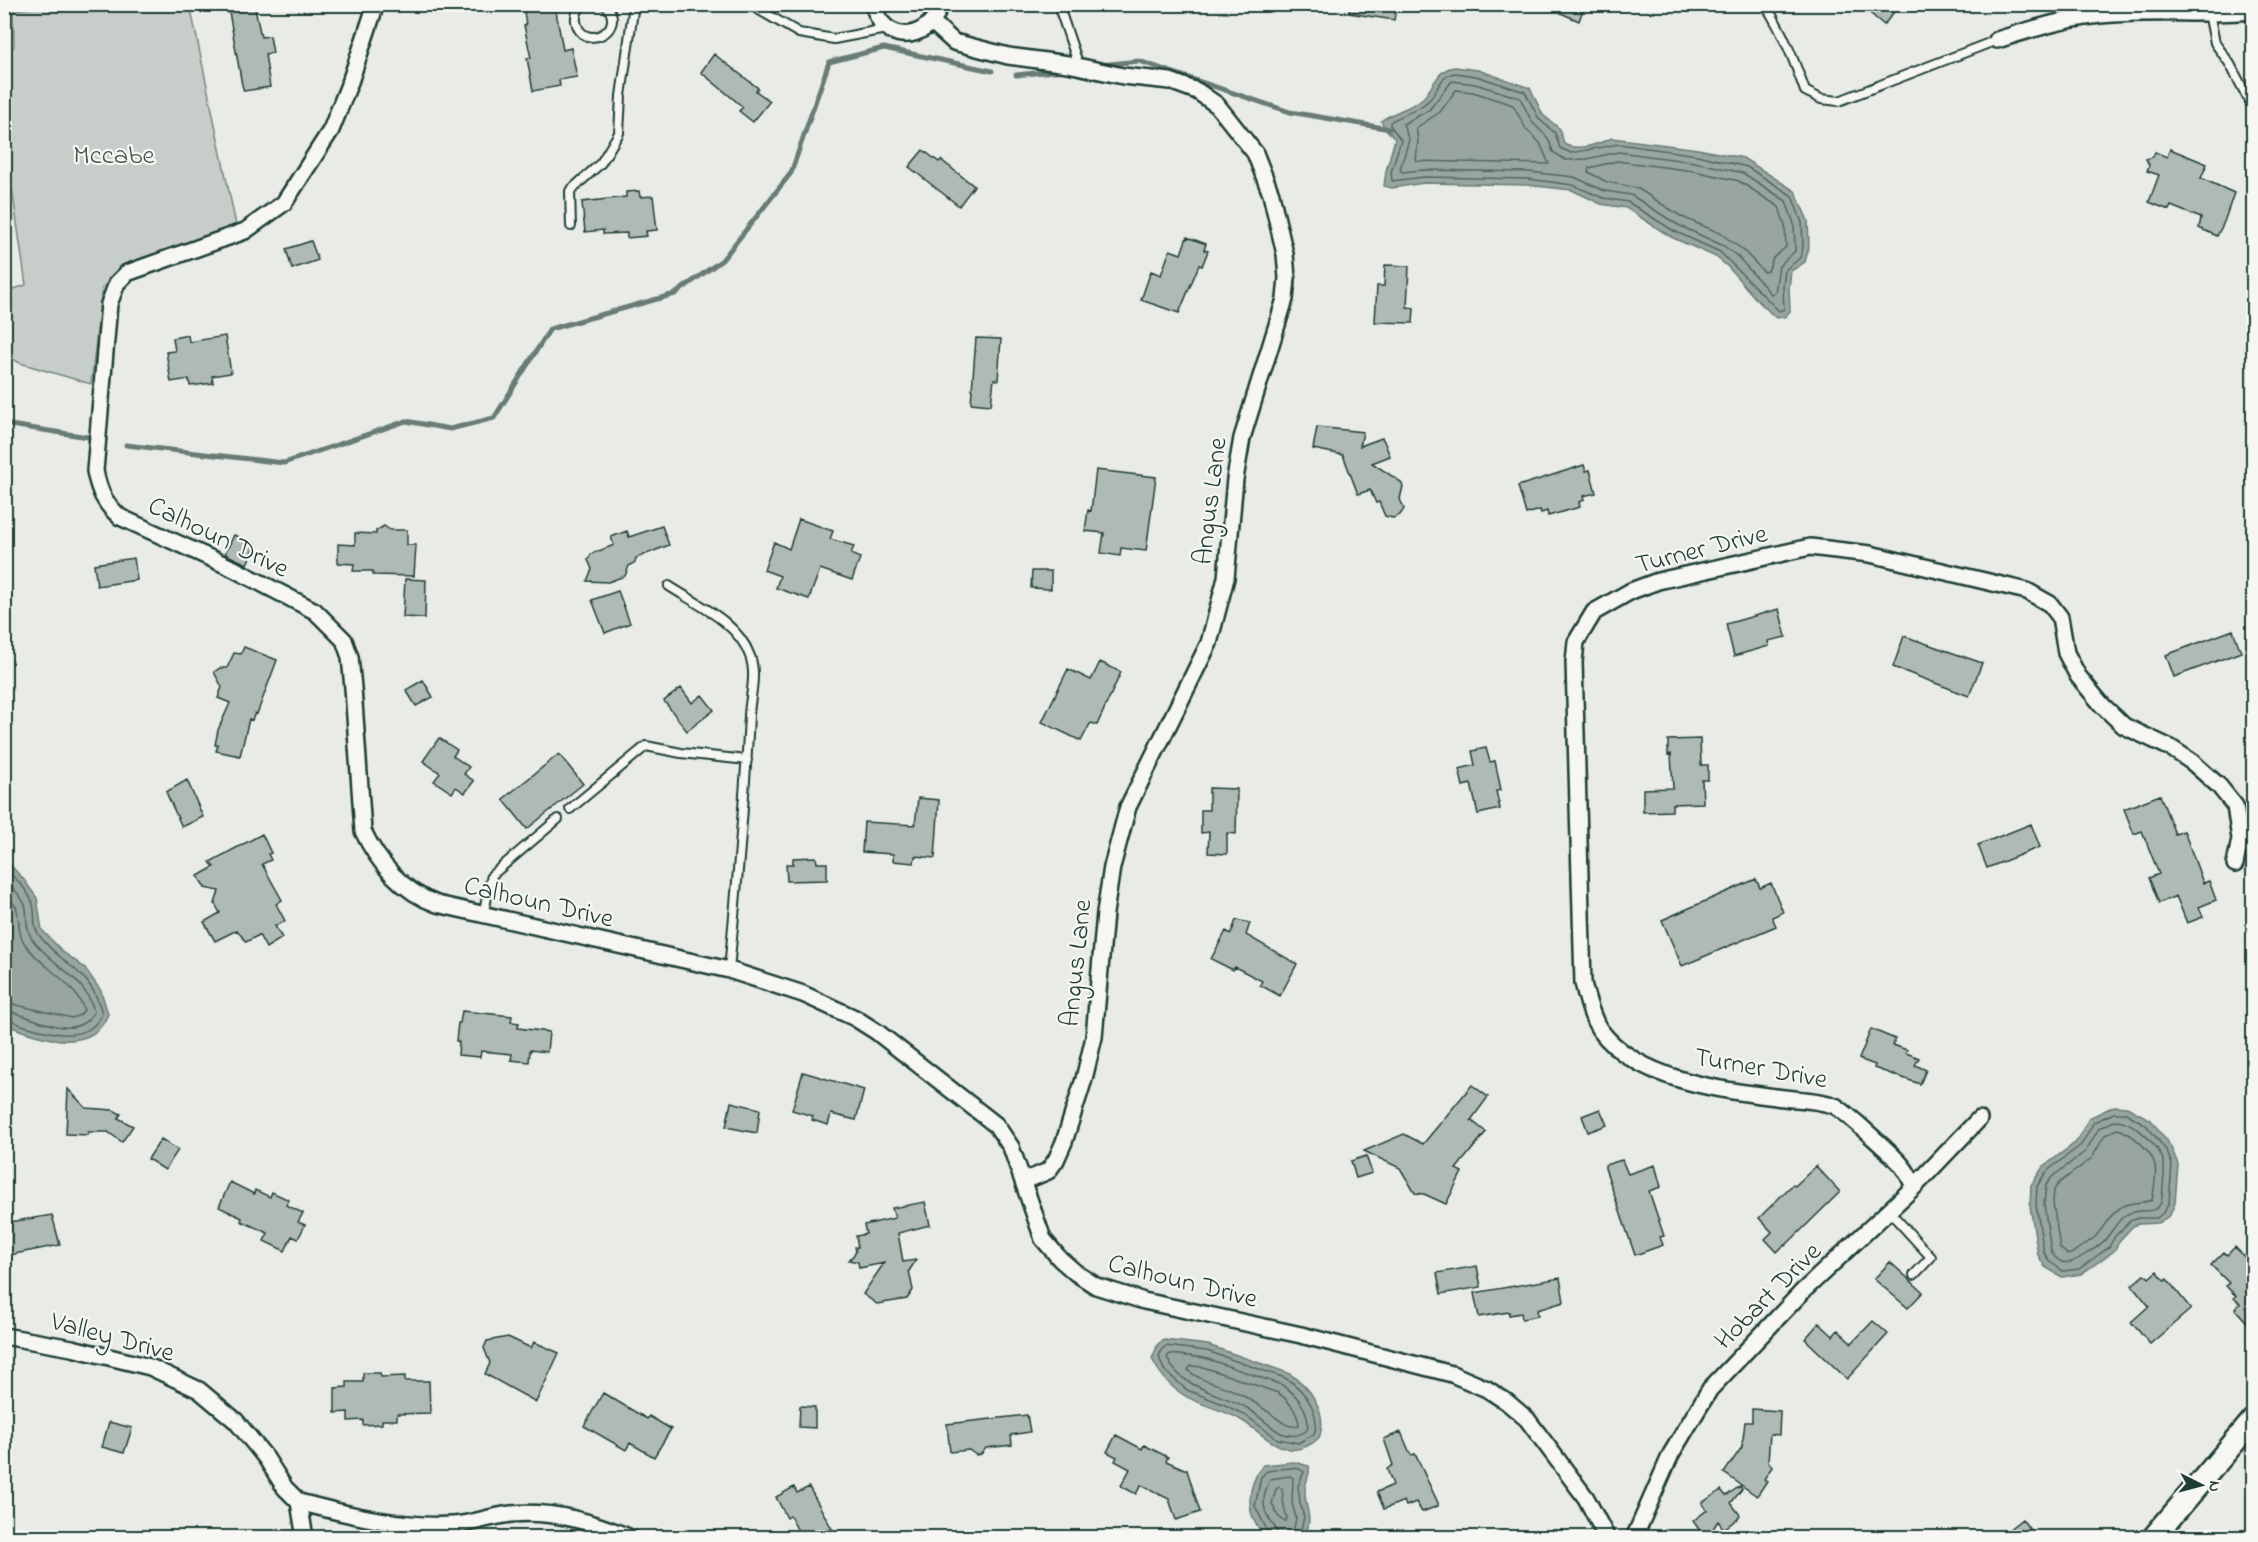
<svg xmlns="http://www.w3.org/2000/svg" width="2258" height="1542" viewBox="0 0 2258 1542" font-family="'Indie Flower',sans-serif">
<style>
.green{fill:#c7cec9;stroke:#73867e;stroke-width:1.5}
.water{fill:#99a6a0;stroke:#687c75;stroke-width:1.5}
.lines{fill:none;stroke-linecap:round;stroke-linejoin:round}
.shore{stroke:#50675f;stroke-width:1.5}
.stream{stroke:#687c75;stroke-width:5}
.building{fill:#b0bab5;stroke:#1f3d34;stroke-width:1.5}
.service-casing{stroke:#1f3d34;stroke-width:12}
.minor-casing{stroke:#1f3d34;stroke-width:20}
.secondary-casing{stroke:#1f3d34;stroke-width:26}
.service{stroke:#f6f6f2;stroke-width:8}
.minor{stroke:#f6f6f2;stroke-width:15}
.secondary{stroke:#f6f6f2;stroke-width:21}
.labels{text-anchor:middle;stroke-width:4.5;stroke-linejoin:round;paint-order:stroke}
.park-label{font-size:27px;fill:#415a52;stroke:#f6f6f2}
.street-label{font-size:27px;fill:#1f3d34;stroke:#f6f6f2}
</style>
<rect width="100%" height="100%" fill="#e9ebe7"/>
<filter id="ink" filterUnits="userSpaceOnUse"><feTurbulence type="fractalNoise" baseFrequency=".0167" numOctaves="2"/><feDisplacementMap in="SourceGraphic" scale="12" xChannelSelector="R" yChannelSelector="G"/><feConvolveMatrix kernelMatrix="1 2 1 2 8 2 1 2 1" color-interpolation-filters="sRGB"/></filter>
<g filter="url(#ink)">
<!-- green -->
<path class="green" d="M69,4L190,5L236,225L140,262L114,276L102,288L91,384L20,363L5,355V292L26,285L4,133L5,49L14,47L13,10Z"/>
<!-- water -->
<path class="water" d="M1455,67L1478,70L1530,88L1543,115L1560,129L1564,144C1578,152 1598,144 1612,138L1698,149L1743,158L1795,191L1808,221L1809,247L1805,262L1791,271L1789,288L1790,311L1785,317L1776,318L1756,299L1728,267L1716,257L1671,237L1626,208L1601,204L1572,190L1527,185L1424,183L1392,188L1384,186L1386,171L1395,139L1385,128L1381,121C1394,111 1413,108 1424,97C1435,85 1437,69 1455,67Z
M5,859L24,880L37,898L42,930L63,952L85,968L101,991L108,1014C92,1057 35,1037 5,1024Z
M2114,1106L2127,1107L2151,1120L2171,1147L2178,1164L2175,1203L2170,1215L2159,1223L2139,1224L2133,1226L2120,1240L2114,1251L2081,1274L2062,1277L2045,1267L2038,1255L2030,1206L2031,1185L2043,1167L2076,1142L2089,1118Z
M1164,1340L1208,1345L1288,1373C1309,1385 1329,1412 1319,1438C1310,1446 1301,1451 1289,1449C1270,1445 1258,1430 1241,1420C1223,1409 1200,1406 1182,1394C1168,1385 1159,1373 1152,1359L1158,1344Z
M1294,1462L1309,1466C1311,1476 1305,1480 1305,1489C1304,1510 1315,1517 1304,1537H1267C1244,1518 1246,1487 1263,1465Z"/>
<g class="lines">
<!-- shore -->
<path class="shore" d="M1455,73L1476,76L1525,92L1539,119L1555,133L1560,148L1571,153L1619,144L1697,155L1747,167L1791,195L1794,201L1802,223L1803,247L1800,258L1785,270L1783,287L1784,309L1779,311L1720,252L1674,231L1628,202L1603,198L1573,185L1528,179L1424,177L1392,181L1391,172L1401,140L1390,125V122C1402,114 1419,111 1429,100C1438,91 1440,75 1455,73Z
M1452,81L1475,84L1520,98L1532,122L1548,138L1553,152L1566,160L1587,159L1618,152L1695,162L1743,173L1786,201L1794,224L1795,251L1779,266L1775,293L1771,294L1738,257L1724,246L1678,225L1631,195L1605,191L1574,177L1529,172L1424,170L1402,172L1400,169L1409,140L1403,124L1429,110Z
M1456,90L1473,92L1513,105L1526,129L1540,143L1549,164L1416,161L1418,140L1416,128L1440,112Z
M1617,161L1694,171L1739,181L1779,207L1785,226L1786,247L1773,258L1768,271L1764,272L1743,250L1720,233L1682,217L1637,188L1607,182L1588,172L1589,168Z
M4,867C14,877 29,891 33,904C36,915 32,926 39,935C62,967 92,969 102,1014C88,1045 48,1033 22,1025C16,1023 11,1019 4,1019
M4,878C11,886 24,898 26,908C27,919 26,930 32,939C52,966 86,977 94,1012C73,1046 32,1013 4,1011
M4,892C8,896 13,902 16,907C21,919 16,932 25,944C42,969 74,980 84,1010L80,1015L72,1018L4,1002
M2114,1113H2126L2146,1125L2166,1150L2172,1164L2169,1202L2165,1211L2157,1218H2139L2130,1221L2115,1236L2109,1247L2079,1269L2063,1271L2050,1262L2044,1253L2036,1205L2037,1186L2047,1171L2081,1145L2094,1122Z
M2116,1120C2134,1121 2162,1147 2164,1165C2165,1172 2163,1181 2163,1188C2162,1194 2163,1202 2159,1206C2153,1215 2135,1207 2124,1216C2116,1223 2111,1233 2104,1241C2100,1245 2094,1249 2089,1252C2076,1261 2061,1271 2051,1251L2044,1204L2046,1185L2052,1177L2086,1151L2099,1128Z
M2117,1129C2131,1132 2152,1151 2155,1165C2157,1175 2154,1190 2152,1200C2143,1204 2131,1200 2120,1208C2109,1215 2104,1228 2095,1237C2088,1243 2079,1248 2071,1254H2067L2060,1248L2053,1203L2054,1190L2059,1183L2092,1158L2105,1135Z
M1166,1346L1207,1351L1285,1378C1303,1388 1322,1413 1314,1434L1298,1443L1278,1439L1245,1415L1223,1404L1187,1390L1164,1370L1159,1357L1162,1349Z
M1170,1354L1205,1358L1282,1385C1297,1394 1311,1412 1307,1430C1300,1436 1291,1437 1281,1433C1269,1427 1259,1415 1247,1408C1221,1393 1178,1388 1167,1357Z
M1191,1366L1203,1367L1278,1393C1289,1400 1298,1413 1299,1425C1289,1429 1282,1422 1274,1416C1260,1406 1246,1396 1230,1389C1216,1383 1199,1381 1188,1370Z
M1279,1487L1282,1489L1284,1507L1287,1518L1285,1522L1278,1516L1272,1504L1276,1489Z
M1271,1538L1255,1506L1261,1477L1267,1471C1278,1470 1296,1464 1304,1472L1298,1486L1300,1503L1304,1517L1299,1538
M1278,1538C1278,1529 1274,1527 1270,1520C1260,1505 1264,1494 1270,1479L1290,1476L1293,1478L1292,1503L1296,1518L1292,1538"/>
<!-- stream -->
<path class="stream" d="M1100,65L1139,61L1290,112L1390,129
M1016,75L1064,70
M4,424L88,437
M126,445L284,463L406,421L450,429L494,418L550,329L675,294L722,260L791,173L829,62L884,48L992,71"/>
</g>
<!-- building -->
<path class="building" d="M239,4H254L261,37L270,36L273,53L265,54L270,87L244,91L242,85L228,6Z
M1350,4H1397L1394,20L1349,13Z
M1540,4H1585L1579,21Z
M1859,4H1900L1884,25Z
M555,6L563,50L571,48L577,77L559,80L560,86L533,91L527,58H531L524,25H526L524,12Z
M714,54L758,88L756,91L770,101L753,122L739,111L743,107L701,72Z
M2170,149L2207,164L2201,178L2234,193L2224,222L2217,236L2199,228L2201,218L2171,206L2169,210L2149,202L2159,175L2147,171L2149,165L2146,159L2153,157L2155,152L2167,157Z
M923,150L939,162L941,160L974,186L959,206L909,167Z
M639,191L640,197L653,196L657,230L646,231L647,236L627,238V233L603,234V230L585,232L582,202L626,197V192Z
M1187,237L1206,244L1204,250L1208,251L1202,266L1199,265L1179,313L1141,300L1151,271L1161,275L1170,250L1181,254Z
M311,241L318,260L292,269L286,249Z
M1385,265L1409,266L1407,307L1414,308L1413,323L1375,322L1377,286H1384Z
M188,335L189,342L225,336L231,373L212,376L213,383L190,386L189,379L171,382L166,352L175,351L173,338Z
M976,338L1001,339L998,380L994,379L991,405L971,403Z
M1317,427L1363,432L1360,446L1382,438L1384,441L1390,456L1372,463L1401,482L1403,486L1400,499L1404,509L1400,515L1393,518L1385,516L1379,502L1376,503L1370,490L1358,494L1343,455L1313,449Z
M1584,465L1586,471L1590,470L1596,493L1583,496L1584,500L1579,502L1580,507L1548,516L1547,511L1541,513L1540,510L1526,514L1518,486Z
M1096,470L1156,477L1146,551L1121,548L1120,556L1101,553L1104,533L1085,531L1088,510L1091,511Z
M799,519L833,531L830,539L854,546L851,554L860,558L852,580L820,569L809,599L776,588L780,576L764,570L774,542L789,549Z
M384,526L390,530H407V545H416L414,576L373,575V571H353L354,564L338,563V544L355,545V533L376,534V531Z
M662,526L669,545L636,558L635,562L629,566L625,576L608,582L587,581L592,569L588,560L591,554L614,545L611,537L627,531L629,537Z
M234,535L256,544L247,564L225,554Z
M134,558L137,580L97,586L94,564Z
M1032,571H1051V589L1031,588Z
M405,579L426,580L425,618L403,617Z
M618,591L630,623L605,633L592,600Z
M1779,609L1786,637L1768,641L1769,646L1734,656L1726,624Z
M2233,630L2241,652L2174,677L2166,655Z
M1904,636L1982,663L1969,696L1893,667Z
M244,647L277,660L257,714L255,713L252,720L249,719L240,756L216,751L218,745H215L218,730L230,703L218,698L222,687L214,672L220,668H227L234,653L241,654Z
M1100,662L1121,672L1097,725L1092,723L1090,724L1081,741L1042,722L1068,669L1091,680Z
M423,680L433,697L416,706L406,690Z
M681,688L692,703L702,695L714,710L687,731L664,701Z
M439,738L457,750L453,756L469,767L464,774L474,781L465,793L456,787L452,793L434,781L440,773L423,761Z
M1700,739L1701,765H1708V780H1702L1703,803L1672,804V811L1643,812V789L1673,788L1671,754L1668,755V740Z
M1486,748L1490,762L1495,761L1501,790L1496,791L1500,809L1478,814L1471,784L1463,786L1459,769L1475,765L1472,751Z
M559,754L583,784L527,829L503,799Z
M187,780L203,817L182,827L166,792Z
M1209,788L1237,789L1236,834L1227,833V854L1208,853L1209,832L1201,833V810H1209Z
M2160,795L2175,834L2184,831L2203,883L2209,881L2216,900L2199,907L2203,917L2187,923L2176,896L2159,903L2149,878L2159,874L2142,831L2134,834L2124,809Z
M918,798L939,800L935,858L915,856L914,863L893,861V854L862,852L864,822L915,825Z
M2031,824L2040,847L1987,868L1978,845Z
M262,834L271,853L268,854L271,860L262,864L282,900L276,904L285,921L275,926L282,938L266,948L259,935L246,942L237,930L215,941L204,922L220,913L215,904L219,891L205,888L198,876L214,867L210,862Z
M816,857L817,863H827V880L787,881L786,864H793V858Z
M1756,879L1760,888L1771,883L1783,912L1772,917L1776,926L1682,966L1662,920Z
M1236,920L1250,923L1246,935L1297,964L1280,996L1260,985L1262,981L1235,967L1233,970L1211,959L1226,931L1231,934Z
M462,1011L512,1016L511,1022L519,1023L518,1028L549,1032L547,1052L530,1050L529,1062L511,1060L512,1054L481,1051L480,1057L458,1055L459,1042L456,1041L458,1023H460Z
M1871,1029L1895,1039L1893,1045L1907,1050L1906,1053L1919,1058L1915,1065L1926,1070L1920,1084L1874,1068L1875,1065L1859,1059Z
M803,1072L864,1090L856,1120L831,1114L828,1125L812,1120L813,1116L792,1110Z
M1472,1085L1488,1097L1471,1120L1486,1132L1456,1169L1462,1172L1446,1204L1424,1194L1415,1193L1400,1168L1364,1151L1404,1134L1423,1144Z
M68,1089L86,1108L113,1110L121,1114L118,1118L133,1126L122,1142L108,1132H88V1135L66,1134Z
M731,1102L760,1109L757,1133L726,1127Z
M1600,1109L1607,1125L1588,1132L1582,1116Z
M161,1139L178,1150L165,1170L148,1159Z
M1366,1156L1372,1173L1356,1178L1351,1161Z
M1622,1160L1628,1174L1655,1165L1661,1187L1649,1191L1664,1236L1660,1237L1663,1245L1635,1255L1605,1168V1165Z
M1816,1166L1840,1192L1785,1246L1784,1245L1777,1252L1765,1239L1772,1232L1759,1218L1793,1184L1795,1186Z
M230,1182L254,1194L255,1190L270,1197L272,1192L289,1200L286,1205L303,1213L298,1222L305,1225L298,1239L292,1236L285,1251L264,1241L268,1233L241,1221L242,1218L219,1207Z
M925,1202L930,1225L898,1233L903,1262L916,1260L909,1271L913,1290L907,1299L877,1304L863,1294L884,1263L859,1268L858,1262L849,1260L856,1252L855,1247H858L856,1236L866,1234L864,1225L895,1218L892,1208Z
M52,1215L60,1245L4,1256V1223Z
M2235,1247L2253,1266V1329L2235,1309L2240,1304L2234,1298L2236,1296L2226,1286L2229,1283L2211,1265L2224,1252L2227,1255Z
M1890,1262L1923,1292L1908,1308L1874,1279Z
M1477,1266L1481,1287L1441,1294L1437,1273Z
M2157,1271L2165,1281L2167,1279L2191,1309L2150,1344L2131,1322L2149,1306L2132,1285L2145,1274L2149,1278Z
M1560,1278L1564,1302L1537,1310L1538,1316L1522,1319L1521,1313L1509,1315V1312L1479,1317L1474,1293Z
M1873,1321L1888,1334L1847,1379L1805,1339L1819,1323L1833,1336L1838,1330L1852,1343Z
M508,1337L531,1348L534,1342L559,1353L536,1402L485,1374L490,1363L484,1348L487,1341Z
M363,1373H380L381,1377L405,1376V1381H429L430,1413L397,1414V1420H382V1424L363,1425V1420L348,1421V1412L335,1413V1388L347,1387V1382H363Z
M603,1393L647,1419L649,1416L671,1429L654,1457L630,1443L626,1450L584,1426Z
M800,1406L815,1407V1428L799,1427Z
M1752,1409L1780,1411L1779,1435L1770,1434L1768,1461L1772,1467L1764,1479L1767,1481L1757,1496L1724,1473L1742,1447L1745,1422H1752Z
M1027,1415L1030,1432L1011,1435L1012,1445L986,1448L981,1454L976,1455L969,1450L950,1452L947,1424Z
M109,1422L132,1428L124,1453L102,1447Z
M1401,1432L1409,1451L1411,1455L1415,1454L1438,1503V1506L1422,1512L1416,1502L1406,1506L1404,1501L1384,1509L1377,1492L1393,1485L1387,1469L1393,1465L1384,1439Z
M1116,1435L1142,1449L1144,1445L1168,1457L1166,1461L1187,1470L1200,1512L1176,1520L1169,1499L1141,1485L1136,1494L1121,1486L1130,1469L1115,1461L1117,1457L1107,1452Z
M1740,1486L1742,1489L1731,1503L1740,1515L1738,1518L1724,1529L1718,1521L1707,1538H1705L1693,1521L1707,1510L1702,1503L1721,1490L1726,1496Z
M794,1487L797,1493L809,1487L837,1538H802L790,1516L787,1518L776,1497Z
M2022,1519L2036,1538H1998Z"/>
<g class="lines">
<defs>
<path id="service" d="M583,4C578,9 575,14 576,21C581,53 630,31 605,4
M749,4L799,33L834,39L886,29
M1060,4L1061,13L1079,66
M1765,4C1783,32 1794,60 1805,91L1821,99L1839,101L1997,40
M2209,13L2215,43L2230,64L2254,110
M571,226L570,191L601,163L619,133L621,96L634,4
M669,586C698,605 738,622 750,656C757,675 750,696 749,715C745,800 737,885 729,970
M570,809L646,746L681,753L747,760
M483,915L492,875L558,819
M1889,1211L1931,1257L1914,1275"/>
<path id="minor" d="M376,4L350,82L331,130L284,203L245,231L127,273L117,283L109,304L95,471C99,491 104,503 120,517L232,568L315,611L344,640L350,657L353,688L363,831C378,863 403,892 437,904L729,970L803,994L855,1018L877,1032L996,1125L1011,1147L1043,1239L1060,1259L1076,1273L1096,1286L1144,1301L1301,1335L1452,1374L1487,1389L1507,1402L1527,1419L1586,1498L1607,1538
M873,4C875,10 877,17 881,22C901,46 934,32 940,4
M932,22L954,42L1008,56L1068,64L1123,76L1170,81L1197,91L1217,105L1255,153L1271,194L1285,254L1287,278L1285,299L1242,438L1235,479L1226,578L1209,643L1128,807L1112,867L1105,913L1094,1037L1084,1079L1064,1142L1056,1160L1048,1171L1034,1177L1023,1179
M1997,40C2035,28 2073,16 2114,14C2161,11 2207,15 2254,11
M1914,1187C1911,1180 1908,1173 1903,1167C1897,1158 1842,1109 1835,1106C1817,1099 1795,1100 1776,1097C1720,1090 1637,1080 1600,1030C1591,1017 1587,998 1583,983L1574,662L1576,642L1594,612L1631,591L1658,581L1810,547L1870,554L2027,591L2050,604L2060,617L2066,653L2078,676L2102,705L2124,726L2171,748L2192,762L2219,786L2235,806L2240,839L2235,864
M4,1336L72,1348L150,1367L199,1390L236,1421L266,1458L285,1488L299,1502L305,1538
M299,1502C349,1515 401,1528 453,1525C472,1524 491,1516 511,1514C553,1510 593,1522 631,1538
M1634,1538L1671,1454L1710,1389L1803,1291L1914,1187L1979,1119"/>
<path id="secondary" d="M2153,1538L2254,1419"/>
</defs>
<!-- service casing -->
<use href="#service" class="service-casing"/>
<!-- minor casing -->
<use href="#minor" class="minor-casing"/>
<!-- secondary casing -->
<use href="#secondary" class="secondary-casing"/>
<!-- service -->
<use href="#service" class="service"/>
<!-- minor -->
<use href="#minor" class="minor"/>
<!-- secondary -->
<use href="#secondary" class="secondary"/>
</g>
</g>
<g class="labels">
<!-- park labels -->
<g class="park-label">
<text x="114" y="163">Mccabe</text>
</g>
<!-- street labels -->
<g class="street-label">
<text transform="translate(1209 501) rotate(-83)" y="9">Angus Lane</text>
<text transform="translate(219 536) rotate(26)" y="9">Calhoun Drive</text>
<text transform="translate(1701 548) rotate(-14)" y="9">Turner Drive</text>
<text transform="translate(539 901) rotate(13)" y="9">Calhoun Drive</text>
<text transform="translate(1075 963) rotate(-84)" y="9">Angus Lane</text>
<text transform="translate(1761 1067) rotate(10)" y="9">Turner Drive</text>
<text transform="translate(1183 1280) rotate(14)" y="9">Calhoun Drive</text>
<text transform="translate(1767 1295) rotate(-45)" y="9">Hobart Drive</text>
<text transform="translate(113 1336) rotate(15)" y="9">Valley Drive</text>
</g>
</g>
<!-- margin -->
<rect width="2258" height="1542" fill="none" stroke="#f6f6f2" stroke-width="24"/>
<rect x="12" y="12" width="2234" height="1518" fill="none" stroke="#1f3d34" stroke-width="2" filter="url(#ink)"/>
<!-- north arrow -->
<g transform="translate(2201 1485) rotate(96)" stroke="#f6f6f2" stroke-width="4.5" paint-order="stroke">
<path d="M0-4.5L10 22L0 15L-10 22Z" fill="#1f3d34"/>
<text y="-9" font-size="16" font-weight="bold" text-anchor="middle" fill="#1f3d34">N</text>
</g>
</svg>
